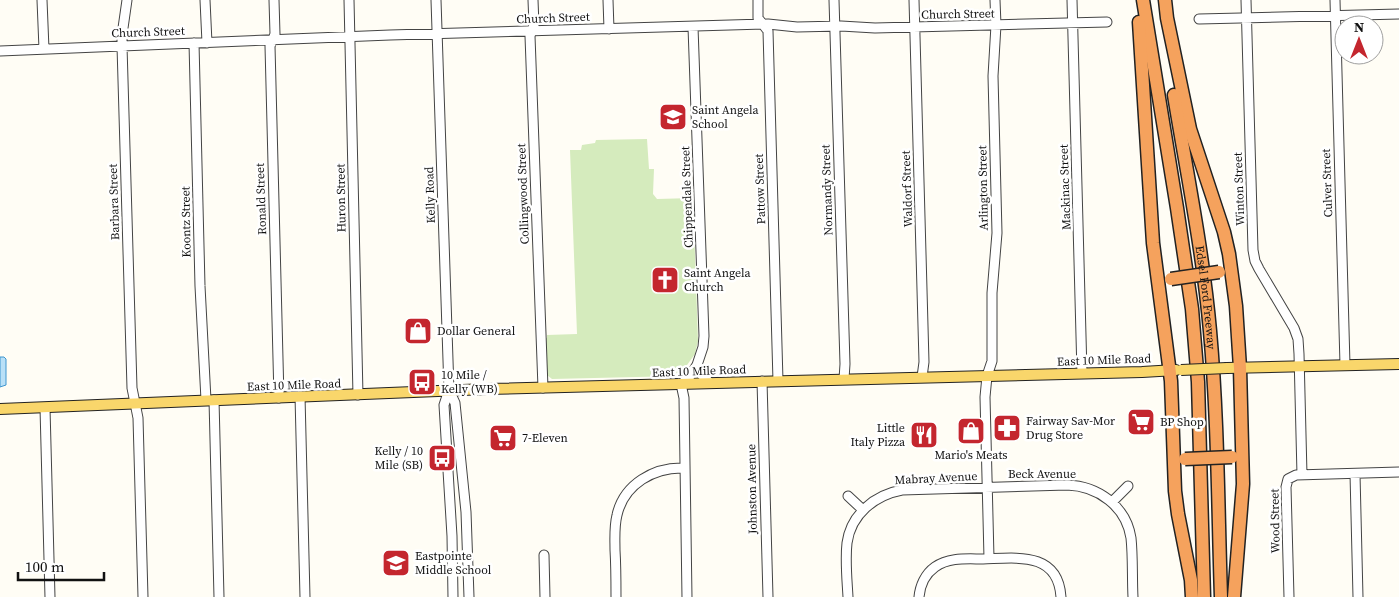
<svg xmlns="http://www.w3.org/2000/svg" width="1399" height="597" viewBox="0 0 1399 597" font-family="'Source Serif 4',serif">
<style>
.green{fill:#d5ebbd}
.water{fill:#b9e0f7;stroke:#3f96cf}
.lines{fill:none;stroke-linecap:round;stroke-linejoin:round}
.minor-casing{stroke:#444;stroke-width:11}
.major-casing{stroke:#222;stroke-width:12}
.highway-casing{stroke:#222;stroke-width:15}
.minor{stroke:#fff;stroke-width:9}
.major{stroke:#f9d66b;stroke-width:10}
.highway{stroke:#f5a25d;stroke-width:12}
.major-bridge-casing{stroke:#222;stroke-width:12;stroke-linecap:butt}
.highway-bridge-casing{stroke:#222;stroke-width:15;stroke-linecap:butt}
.major-bridge{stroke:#f9d66b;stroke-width:10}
.highway-bridge{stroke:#f5a25d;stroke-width:12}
.labels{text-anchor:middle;stroke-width:5;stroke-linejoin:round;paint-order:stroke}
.street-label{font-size:12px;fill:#111;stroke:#fff}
.poi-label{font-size:12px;fill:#111;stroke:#fff;text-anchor:start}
</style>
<rect width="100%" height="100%" fill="#fffdf5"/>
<!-- green -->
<path class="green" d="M647,139L649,169H654L653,194L657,199L693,198L698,341L695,354L687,365L686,373L679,376L552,379L547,375L545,338H547V335L577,334L570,150H581L582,145L595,143L596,140Z"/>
<!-- water -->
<path class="water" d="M0,357H4L6,359V385L0,387Z"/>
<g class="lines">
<defs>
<path id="minor" d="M42,0L44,49
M127,0L122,35V46L132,388L138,418L143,597
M205,0L207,43
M274,0L275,34L270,46L279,398
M349,0L358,395
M436,0L449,390L444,405L452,536L453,597
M533,0L534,25L530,36L543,388
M608,0L609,29
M758,0V18L768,31L778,381
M834,0L845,364L844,379
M914,0L924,362L922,377
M1072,0L1082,373
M1246,0L1253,250L1255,261L1259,269L1294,328L1298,339L1299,354L1302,475
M1335,0L1345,365
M1199,19L1399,14
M693,27L704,336L703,347L697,365
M194,43L200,286L206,400
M0,51L390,35L768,24L797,27L841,26L875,28L1107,22
M762,381L768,597
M449,390L455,403L466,512L469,597
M300,396L305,597
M214,400L219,597
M45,408L50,597
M1355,474L1358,597
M848,496L863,510
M1112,502L1128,486
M544,555L545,597
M989,558L985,397L987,376L992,361V293L997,233L993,76L996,25L995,0
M616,597C616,581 616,566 615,550C615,539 614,527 617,515C624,484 654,467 684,468
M687,597L684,398L681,384L690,376L697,365L701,374L710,383
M848,597C847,579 845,560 847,543C851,514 875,495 902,490L1067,485C1098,486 1126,506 1131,538C1133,557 1132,578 1133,597
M919,597C920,586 925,574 935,567C949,557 967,559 983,559C1016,558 1058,551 1061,597
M1289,597L1286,487L1288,479L1296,475L1399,472"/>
<path id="major" d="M1227,368L1399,364
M0,409L487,389L1142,372L1176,370"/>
<g id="highway">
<path d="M1143,0L1177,208L1192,309L1198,382L1204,597"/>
<path d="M1165,0L1167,18L1190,129L1224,232L1229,254L1236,306L1240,368L1243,484L1234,597"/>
<path d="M1139,22L1153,243L1171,381L1175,491L1178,514L1191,580L1192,597"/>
<path id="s1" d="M1174,95C1187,174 1203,252 1210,331C1218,420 1218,509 1221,597"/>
</g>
</defs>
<!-- minor casing -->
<use href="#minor" class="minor-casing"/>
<!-- major casing -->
<use href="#major" class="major-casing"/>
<!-- highway casing -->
<use href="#highway" class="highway-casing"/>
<!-- minor -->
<use href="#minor" class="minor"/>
<!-- major -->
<use href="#major" class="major"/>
<!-- highway -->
<use href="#highway" class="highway"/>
<defs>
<path id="major-bridge" d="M1181,370L1227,368"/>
<path id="highway-bridge" d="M1171,279L1219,272
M1185,459L1232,457"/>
</defs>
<!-- major-bridge casing -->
<use href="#major-bridge" class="major-bridge-casing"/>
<!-- highway-bridge casing -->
<use href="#highway-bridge" class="highway-bridge-casing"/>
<!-- major-bridge -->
<use href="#major-bridge" class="major-bridge"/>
<!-- highway-bridge -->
<use href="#highway-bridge" class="highway-bridge"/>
</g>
<!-- icons -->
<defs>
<symbol id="school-square" viewBox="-11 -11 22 22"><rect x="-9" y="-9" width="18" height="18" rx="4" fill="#c4262e" stroke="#fff"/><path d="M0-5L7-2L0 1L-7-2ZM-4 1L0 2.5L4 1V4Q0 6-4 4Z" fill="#fff"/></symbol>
<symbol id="church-square" viewBox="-11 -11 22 22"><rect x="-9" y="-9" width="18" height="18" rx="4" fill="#c4262e" stroke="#fff"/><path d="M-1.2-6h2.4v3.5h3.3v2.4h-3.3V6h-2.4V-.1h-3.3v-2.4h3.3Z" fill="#fff"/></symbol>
<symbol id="shop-square" viewBox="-11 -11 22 22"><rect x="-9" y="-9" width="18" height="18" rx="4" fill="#c4262e" stroke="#fff"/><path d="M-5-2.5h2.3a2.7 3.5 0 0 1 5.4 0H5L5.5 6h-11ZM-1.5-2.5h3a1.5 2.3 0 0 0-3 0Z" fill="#fff"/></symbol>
<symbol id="bus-square" viewBox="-11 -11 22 22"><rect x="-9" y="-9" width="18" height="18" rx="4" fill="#c4262e" stroke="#fff"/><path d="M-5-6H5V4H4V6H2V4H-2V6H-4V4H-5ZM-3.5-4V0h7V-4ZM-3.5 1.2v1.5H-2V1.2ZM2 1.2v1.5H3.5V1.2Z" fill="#fff"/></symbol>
<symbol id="supermarket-square" viewBox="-11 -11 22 22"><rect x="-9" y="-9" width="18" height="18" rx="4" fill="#c4262e" stroke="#fff"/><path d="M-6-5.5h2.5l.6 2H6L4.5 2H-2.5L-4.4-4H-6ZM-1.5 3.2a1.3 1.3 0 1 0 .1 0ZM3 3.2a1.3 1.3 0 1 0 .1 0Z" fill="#fff"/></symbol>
<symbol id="pharmacy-square" viewBox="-11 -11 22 22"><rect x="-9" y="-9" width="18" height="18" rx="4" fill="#c4262e" stroke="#fff"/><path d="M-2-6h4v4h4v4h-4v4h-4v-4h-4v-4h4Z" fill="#fff"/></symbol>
<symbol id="restaurant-square" viewBox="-11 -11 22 22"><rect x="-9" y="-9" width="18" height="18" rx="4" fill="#c4262e" stroke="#fff"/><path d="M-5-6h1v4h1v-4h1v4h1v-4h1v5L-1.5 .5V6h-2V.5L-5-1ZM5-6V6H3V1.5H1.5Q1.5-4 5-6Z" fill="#fff"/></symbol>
</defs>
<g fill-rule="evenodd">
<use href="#school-square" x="657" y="101" width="32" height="32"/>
<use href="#church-square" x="649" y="264" width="32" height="32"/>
<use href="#shop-square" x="402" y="315" width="32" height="32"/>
<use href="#bus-square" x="406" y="366" width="32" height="32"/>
<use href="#supermarket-square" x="1125" y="406" width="32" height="32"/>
<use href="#pharmacy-square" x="991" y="412" width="32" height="32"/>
<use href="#shop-square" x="955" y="415" width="32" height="32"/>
<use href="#restaurant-square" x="908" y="419" width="32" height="32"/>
<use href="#supermarket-square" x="487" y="422" width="32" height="32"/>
<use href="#bus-square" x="426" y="442" width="32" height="32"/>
<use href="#school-square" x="380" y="547" width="32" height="32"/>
</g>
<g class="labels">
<!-- street labels -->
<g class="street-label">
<text transform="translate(958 14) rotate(-1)" y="4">Church Street</text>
<text transform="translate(553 18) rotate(-2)" y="4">Church Street</text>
<text transform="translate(148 32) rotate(-2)" y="4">Church Street</text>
<text transform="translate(1327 183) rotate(-92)" y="4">Culver Street</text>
<text transform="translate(1065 187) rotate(-92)" y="4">Mackinac Street</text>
<text transform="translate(983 188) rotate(-91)" y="4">Arlington Street</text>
<text transform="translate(760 189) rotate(-92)" y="4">Pattow Street</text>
<text transform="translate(907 189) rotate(-92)" y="4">Waldorf Street</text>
<text transform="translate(1239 189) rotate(-92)" y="4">Winton Street</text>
<text transform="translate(827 190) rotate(-92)" y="4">Normandy Street</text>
<text transform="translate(523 194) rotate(-92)" y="4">Collingwood Street</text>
<text transform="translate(430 195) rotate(-92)" y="4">Kelly Road</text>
<text transform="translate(687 197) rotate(-92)" y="4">Chippendale Street</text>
<text transform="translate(341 198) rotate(-91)" y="4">Huron Street</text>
<text transform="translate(261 199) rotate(-92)" y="4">Ronald Street</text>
<text transform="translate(114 202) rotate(-92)" y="4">Barbara Street</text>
<text transform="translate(186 222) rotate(-91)" y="4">Koontz Street</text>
<text dy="4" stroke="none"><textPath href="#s1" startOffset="205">Edsel Ford Freeway</textPath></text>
<text transform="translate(1104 360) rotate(-2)" y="4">East 10 Mile Road</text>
<text transform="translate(699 371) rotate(-2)" y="4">East 10 Mile Road</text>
<text transform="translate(294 385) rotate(-2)" y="4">East 10 Mile Road</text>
<text x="1042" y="478">Beck Avenue</text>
<text transform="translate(936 478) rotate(-3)" y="4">Mabray Avenue</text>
<text transform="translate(752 489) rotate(-91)" y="4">Johnston Avenue</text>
<text transform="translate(1275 521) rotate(-91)" y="4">Wood Street</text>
</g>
<!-- poi labels -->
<g class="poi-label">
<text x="692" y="114">Saint Angela<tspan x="692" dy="14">School</tspan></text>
<text x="684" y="277">Saint Angela<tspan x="684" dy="14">Church</tspan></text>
<text x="437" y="335">Dollar General</text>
<text x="441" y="379">10 Mile /<tspan x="441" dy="14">Kelly (WB)</tspan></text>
<text x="1026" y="425">Fairway Sav-Mor<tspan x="1026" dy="14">Drug Store</tspan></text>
<text x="1160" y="426">BP Shop</text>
<text x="905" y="432" text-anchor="end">Little<tspan x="905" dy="14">Italy Pizza</tspan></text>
<text x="522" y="442">7-Eleven</text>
<text x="423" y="455" text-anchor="end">Kelly / 10<tspan x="423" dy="14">Mile (SB)</tspan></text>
<text x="971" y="459" text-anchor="middle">Mario's Meats</text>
<text x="415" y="560">Eastpointe<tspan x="415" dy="14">Middle School</tspan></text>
</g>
</g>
<!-- north arrow -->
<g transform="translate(1359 40)"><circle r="24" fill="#ffffff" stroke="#a0a0a0"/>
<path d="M0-4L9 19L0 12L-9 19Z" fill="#c4262e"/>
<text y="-8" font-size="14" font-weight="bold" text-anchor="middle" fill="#111111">N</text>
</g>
<!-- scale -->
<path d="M18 572v8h86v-8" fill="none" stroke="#111111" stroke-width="2.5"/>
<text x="25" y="572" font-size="15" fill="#111111" stroke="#ffffff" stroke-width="4" paint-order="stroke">100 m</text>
</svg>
